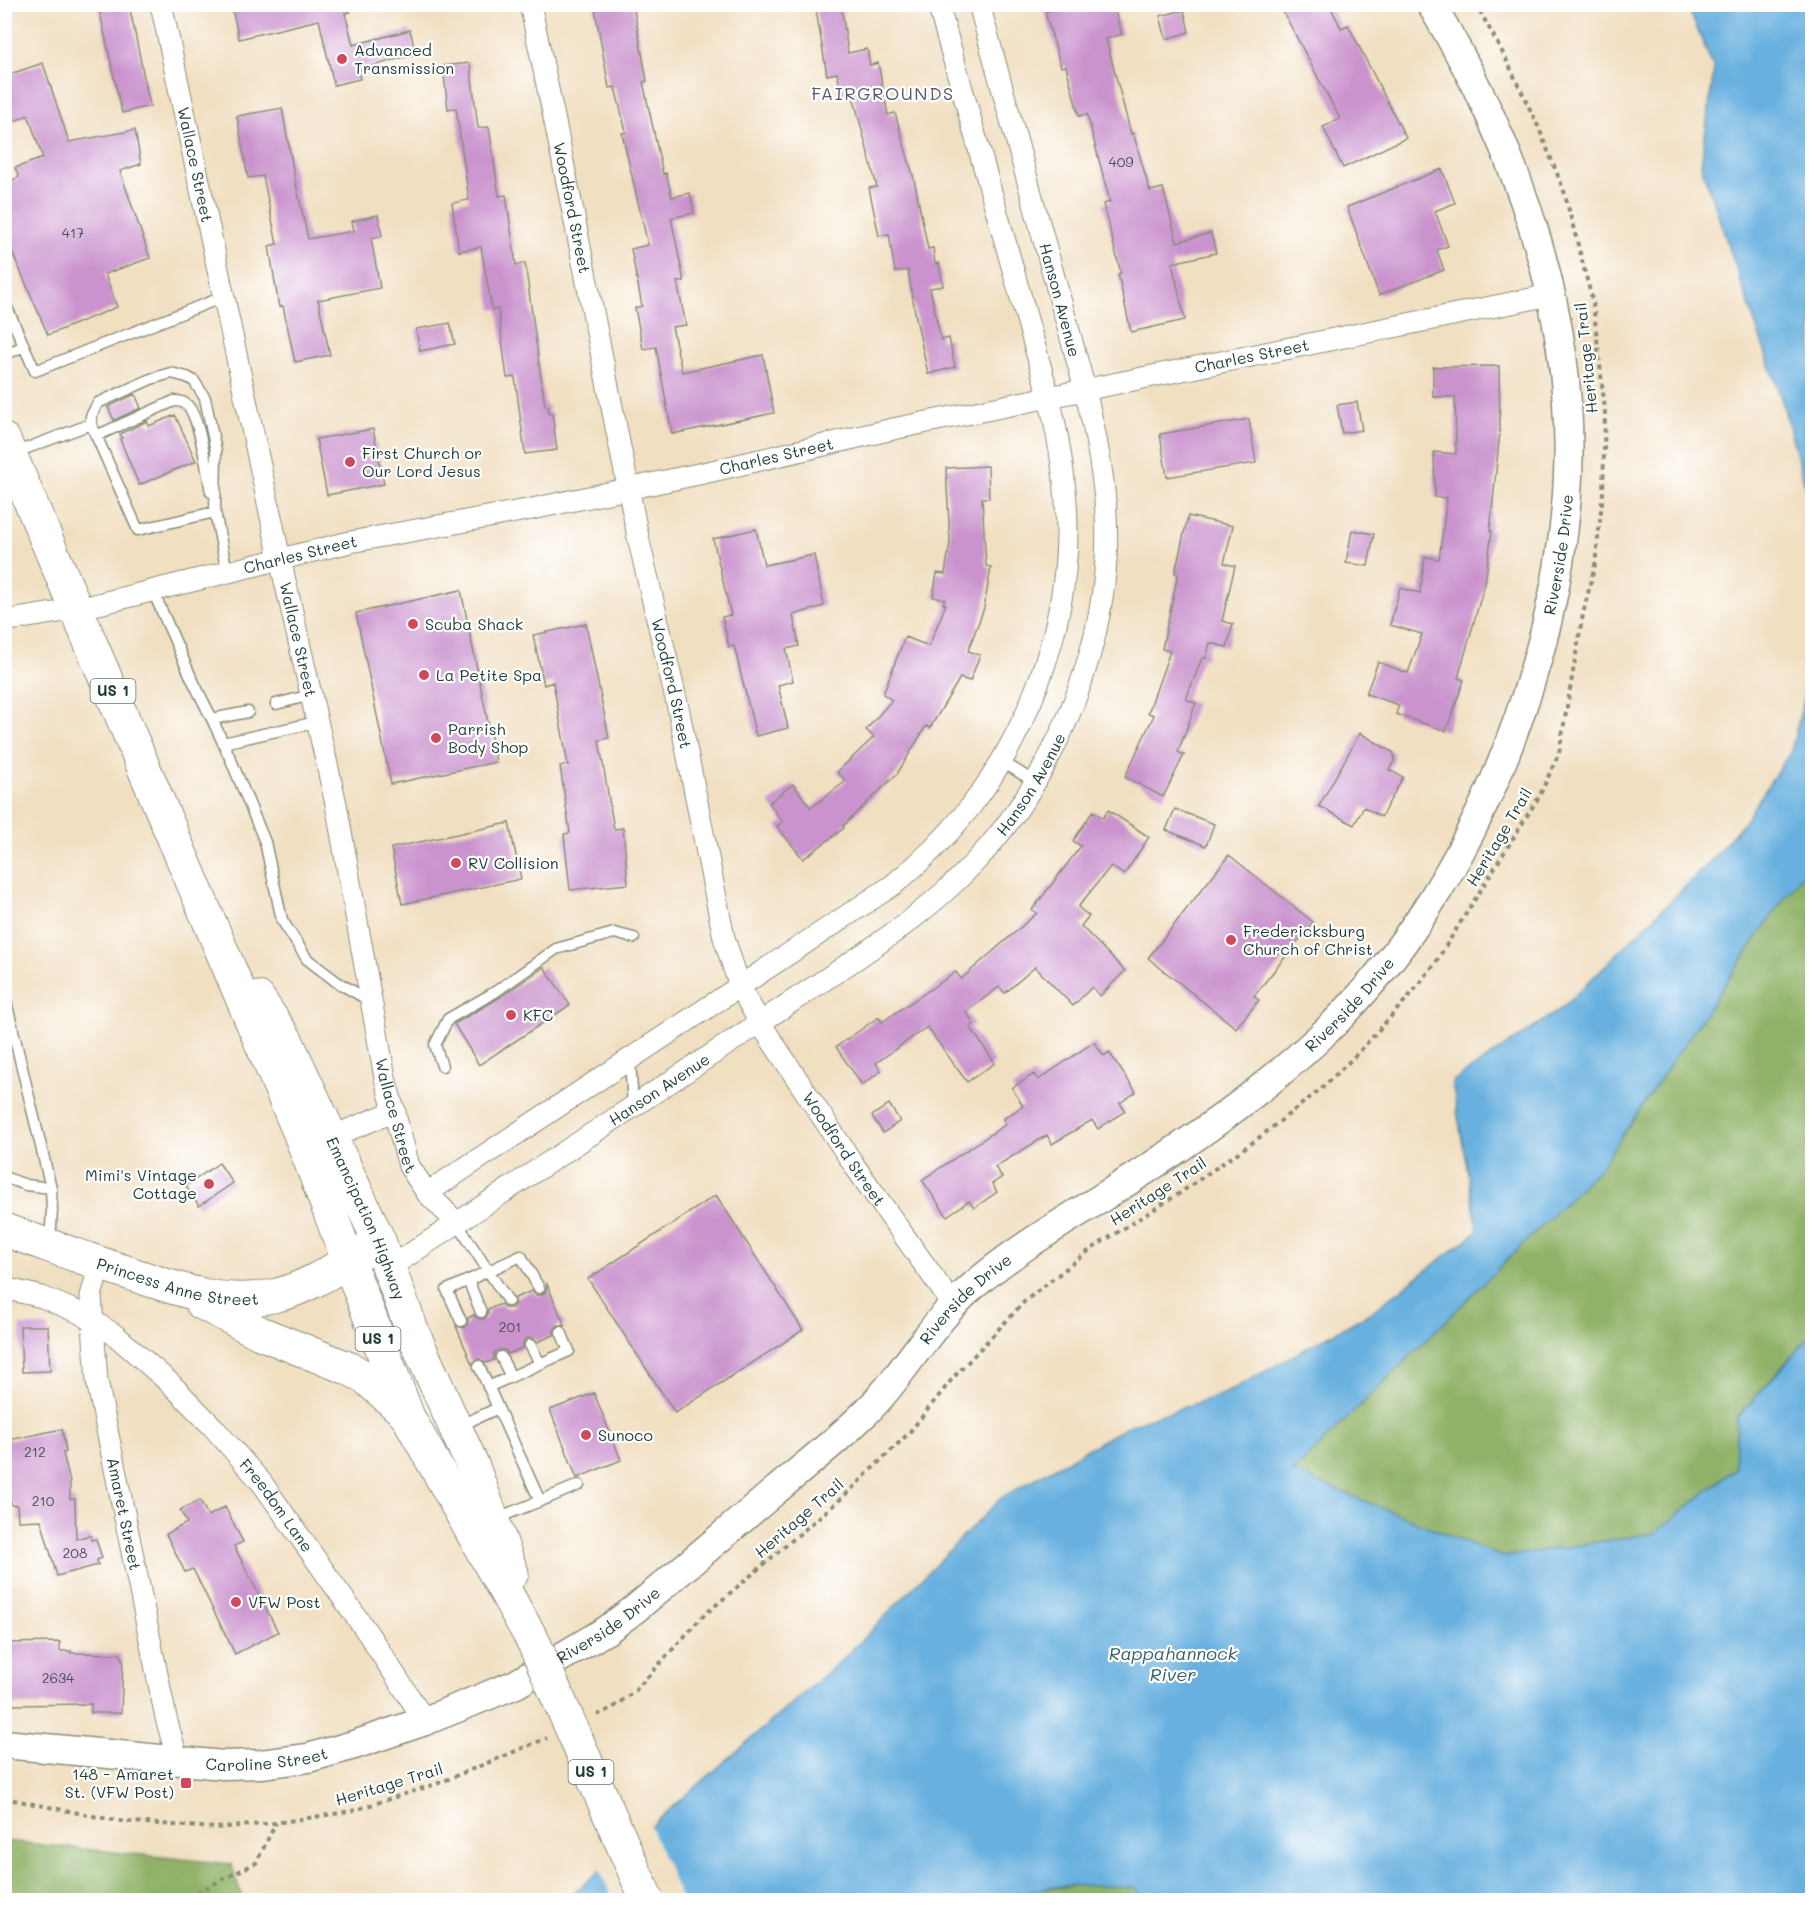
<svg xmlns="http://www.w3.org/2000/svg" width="1817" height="1905" viewBox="0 0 1817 1905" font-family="Mali,sans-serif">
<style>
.forest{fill:#90b267;stroke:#58784e;stroke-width:1.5}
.water{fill:#68b0df;stroke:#44768a;stroke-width:1.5}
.pier{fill:#f1dfc1}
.building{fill:#ca93ce}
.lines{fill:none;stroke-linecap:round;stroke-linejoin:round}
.lane-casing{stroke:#888e7a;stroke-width:13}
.street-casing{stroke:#888e7a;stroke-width:23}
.secondary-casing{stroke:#888e7a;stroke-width:31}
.primary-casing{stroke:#888e7a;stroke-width:35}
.path{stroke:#888e7a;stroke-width:4;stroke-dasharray:4.5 4.5;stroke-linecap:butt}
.lane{stroke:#fff;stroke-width:10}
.street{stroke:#fff;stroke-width:21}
.secondary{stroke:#fff;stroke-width:28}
.primary{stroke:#fff;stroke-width:33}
.primary-bridge-casing{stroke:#888e7a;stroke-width:35;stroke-linecap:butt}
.primary-bridge{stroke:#fff;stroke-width:33}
.poi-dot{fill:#d1495b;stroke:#fff;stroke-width:2}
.labels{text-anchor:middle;stroke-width:4.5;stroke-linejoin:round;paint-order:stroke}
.number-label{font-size:14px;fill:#4a525a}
.shield{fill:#fff;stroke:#627771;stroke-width:1.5}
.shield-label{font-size:15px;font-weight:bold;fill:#1f3d34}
.poi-label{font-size:16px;fill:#1f3d34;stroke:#fff;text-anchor:start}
.street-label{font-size:16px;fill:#1f3d34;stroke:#fff}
.neighbourhood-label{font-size:18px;letter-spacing:1.5px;fill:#5b5b6a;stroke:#fff}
.water-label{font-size:18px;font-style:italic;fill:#356067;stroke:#fff}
</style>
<rect width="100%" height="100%" fill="#fff"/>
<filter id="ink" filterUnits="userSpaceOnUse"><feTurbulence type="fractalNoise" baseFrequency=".0167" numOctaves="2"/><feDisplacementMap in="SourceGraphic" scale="12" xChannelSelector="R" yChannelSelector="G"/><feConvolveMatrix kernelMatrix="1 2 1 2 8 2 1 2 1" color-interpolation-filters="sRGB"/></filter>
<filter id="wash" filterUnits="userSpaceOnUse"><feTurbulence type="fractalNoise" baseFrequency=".008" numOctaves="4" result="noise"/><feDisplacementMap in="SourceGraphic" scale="24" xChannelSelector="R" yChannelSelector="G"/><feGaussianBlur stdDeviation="1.35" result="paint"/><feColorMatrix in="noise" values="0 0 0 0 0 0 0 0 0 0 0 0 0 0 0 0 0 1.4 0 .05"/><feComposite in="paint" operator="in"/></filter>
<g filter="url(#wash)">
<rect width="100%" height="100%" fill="#f1dfc1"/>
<!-- forest -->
<path class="forest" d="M1811,862L1812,863V1334L1737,1417L1735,1468L1655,1533L1503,1557L1292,1472L1600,1168L1768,921Z
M5,1841L231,1864L243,1900H5Z
M1086,1884L1136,1888L1142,1900H1008L1025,1892Z"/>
<!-- water -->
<path class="water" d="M1687,5H1812V510L1782,401L1701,166L1714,69Z
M1812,667V863H1811L1768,921L1600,1168L1293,1472L1503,1557L1655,1533L1735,1469L1737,1418L1812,1334V1900H1142L1136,1888C1093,1885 1047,1881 1008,1900H566L845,1657L1001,1498L1130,1425L1226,1393L1370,1313L1478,1231L1452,1082L1562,1008L1706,866L1744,822L1791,751Z"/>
<!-- pier -->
<path class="pier" d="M649,1824L682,1900H613L599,1868Z"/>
<g id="blocks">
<!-- building -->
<path class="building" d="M98,4H129L150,106L122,113Z
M231,4H349L350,12L345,13L353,45L410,30L416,54L358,70L360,79L334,85L319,20L239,39Z
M594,4H633L647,81L643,82L663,174L666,173L672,197L690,193L694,213L671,218L684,281L677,282L686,325L672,327L682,372L763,355L774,413L672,434L656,347L643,349L635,308L642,306L631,249L648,245L622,133L626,132L615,87L609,88Z
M815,4H841L848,53L867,49L870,65L878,63L888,115L895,113L914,179L928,249L933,248L935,264L939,263L943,286L930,288L941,340L949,338L955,367L928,374L916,318L908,270L895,272L889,234L879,236L869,188L877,187L852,92L842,94L837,73L827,75Z
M1072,4H1113L1122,34L1106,39L1131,134L1133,133L1150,191L1163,188L1177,242L1211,233L1216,253L1172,263L1185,320L1131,332L1118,274L1121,273L1103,204L1110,202L1087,114L1079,116L1066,66L1061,67L1045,12Z
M1279,4H1329L1341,28L1348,25L1406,138L1343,168L1323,127L1340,119Z
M1184,10L1189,32L1166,39L1160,16Z
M43,63L69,142L135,130L141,164L120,171L150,258L105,274L117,307L48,335L4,233V184L19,177L15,168L43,158L28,115L4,126V76Z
M470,63L478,128L489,127L499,196L506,195L516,265L525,263L545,406H548L549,414L552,413L557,450L525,454L515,377L507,378L498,309L492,310L481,247L459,251L452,203L469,200L456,108L448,109L443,66Z
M282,108L294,175L308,239L354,231L352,221L378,215L382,236L371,238L380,288L318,300L330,355L295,362L283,306L279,307L269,246L277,244L263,176L248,178L237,116Z
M1442,169L1455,203L1435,211L1448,246L1437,250L1444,270L1379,295L1347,207Z
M450,323L455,344L420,351L416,329Z
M1499,366L1500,431L1490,531H1492L1485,583L1458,678L1464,680L1446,731L1396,714L1399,705L1366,694L1378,662L1408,673L1422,634L1390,625L1400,588L1420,593L1425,557L1439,559L1447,498L1435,497L1434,452L1456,454L1455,397H1433V367Z
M135,394L141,408L114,420L108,407Z
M1357,402L1362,430L1342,433L1337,405Z
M175,415L196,461L139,485L120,439L122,438L120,434L147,421L149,426Z
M1249,419L1256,463L1167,477L1160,434Z
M373,429L384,484L327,495L316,439Z
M988,466L989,498H982L986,566L991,567L984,608L968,651L980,655L970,681L960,678L930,728L926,726L897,774L843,826L844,828L803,859L777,826L783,822L769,803L793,784L811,808L846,781L837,772L874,737L866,730L892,700L883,694L905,637L929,646L946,604H943L945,599L933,597L937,573L945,574L950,542L946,468Z
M1188,516L1233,526L1224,563L1235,566L1222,621L1233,624L1227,647L1210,643L1206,658H1202L1186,699L1196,703L1178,752L1184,755L1163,797L1125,777L1154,715L1148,713L1170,651L1162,649L1178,574L1175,573Z
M756,529L764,565L814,555L824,606L793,615L799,646L786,649L793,681L778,685L788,728L756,736L734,646L729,647L722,617L731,615L713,539Z
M1352,530L1374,534L1368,566L1346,563Z
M461,590L496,762L391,784L356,613Z
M586,624L609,738L599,740L614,829L623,828L628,884L570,890L564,834L570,833L560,766L568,765L553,682L544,685L533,635Z
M1360,733L1394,753V761L1389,770L1403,777L1381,817L1364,807L1354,825L1319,806Z
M1175,809L1214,824L1206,846L1166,830Z
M1108,810L1149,837L1124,875L1111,866L1078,907L1089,916L1081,926L1125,971L1100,996L1092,987L1073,1006L1035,967L1005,993L999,987L966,1012L974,1024L970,1027L995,1063L967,1082L927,1027L876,1063L881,1071L862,1085L836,1047L879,1017L882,1022L956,972L961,979L1037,913L1032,910L1081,846L1073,841L1093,811L1103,818Z
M509,823L521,879L402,904L391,848Z
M1229,855L1313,922L1254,996L1259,1000L1236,1028L1148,958Z
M544,967L570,1005L479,1065L454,1024L499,998Z
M1094,1042L1104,1056L1109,1052L1136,1092L1120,1103L1125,1111L1098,1129L1092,1120L1052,1144L1047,1135L995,1167L1002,1177L992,1184L997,1192L974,1208L969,1201L947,1216L922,1180L1006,1124L1003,1119L1023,1106L1012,1088L1034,1074L1038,1080Z
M889,1104L900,1121L883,1133L872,1116Z
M219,1163L233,1183L199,1206L186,1186Z
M716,1195L803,1330L675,1413L588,1279Z
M547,1284L565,1326L558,1325L554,1330V1335L537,1342L533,1338H527L523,1342V1348L508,1354L505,1350H498L494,1353V1360L486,1363L479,1359L472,1364L456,1326L465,1328L468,1322V1318L474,1315L479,1319H484L488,1314V1309L501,1304L505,1308H512L515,1304V1298L532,1291L536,1295H542L546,1291Z
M20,1326H48L50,1371L22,1372Z
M594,1393L621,1460L577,1478L550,1410Z
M62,1429L66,1452L63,1453L70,1482V1499H75L76,1539L90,1535L91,1540L96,1539L102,1558L97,1560L98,1565L57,1576L41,1520L18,1521L17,1505H11V1502H4V1441Z
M200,1500L208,1516L225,1507L243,1542L234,1546L278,1632L235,1654L193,1569L185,1572L166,1534L187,1523L180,1510Z
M60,1642V1651H71V1653L121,1654V1659H123L121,1713H91V1704L13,1705V1702H4V1643Z"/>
</g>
</g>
<g filter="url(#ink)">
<use href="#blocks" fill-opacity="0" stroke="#888e7a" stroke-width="1.5"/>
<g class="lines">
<defs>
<path id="lane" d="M4,301L35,371L223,297
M4,355L24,346
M91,424V416L98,403L151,379L171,373L187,377L194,381L205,398L216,451L215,512
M96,436L174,401C179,401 183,401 187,405C200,417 207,473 211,492
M14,453L91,424L138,530L215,512L227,572
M152,589L191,677L212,719L248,712
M276,704L311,695
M212,719L231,760L265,842L282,920L307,959L337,982L372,1002
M223,743L317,722
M1001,761L1035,782
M4,993L51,1188L52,1210L50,1242
M630,1059L633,1106
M442,1066L435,1045L448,1019L495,992L556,949L614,933L634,938
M4,1177L26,1185L51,1188
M457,1223L508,1301
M468,1280L481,1312
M461,1321L447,1290L521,1256L539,1288
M530,1345L540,1363
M501,1357L511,1377
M479,1366L540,1501L497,1518
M488,1387L569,1351L561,1332
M457,1427L498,1408
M540,1501L579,1485"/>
<g id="street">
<path id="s1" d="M161,4L280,559L336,804L385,1078L409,1166L427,1193L457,1223"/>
<path id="s2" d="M530,4L555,122L638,537L679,712L724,938L740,987L760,1023L856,1168L953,1305"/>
<path id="s3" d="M4,621L78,609L350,542L532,509L708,472L893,429L1550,295"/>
<path d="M331,1137L395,1111"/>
<path d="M427,1193L893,885C920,863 945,839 967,811C1028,735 1068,626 1067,528C1067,484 1059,440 1049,397L938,4"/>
<path id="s4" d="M100,1264L91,1296L97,1381L166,1718L178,1761"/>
<path id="s5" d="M389,1268L838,971C886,939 934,906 974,863C1061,772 1117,627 1105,500C1098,424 1074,351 1054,277C1029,186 1004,95 979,4"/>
<path id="s6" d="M4,1288L42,1297L80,1313L115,1335L171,1384L213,1427L262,1483L369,1635L425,1721"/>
</g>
<g id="secondary">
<path id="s7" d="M4,1744L223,1765L261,1764L308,1758L354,1745L425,1721L516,1684L607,1630L635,1609C682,1570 728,1531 775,1491C803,1467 833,1444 860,1418C902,1379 929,1324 972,1287C1015,1249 1066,1221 1114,1190C1186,1145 1256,1097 1318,1039C1402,961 1465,858 1506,752C1540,665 1564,570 1568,476C1575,310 1516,145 1431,4"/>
</g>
<g id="primary">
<path d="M4,440L300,1134L408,1417L534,1643"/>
<path id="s8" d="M258,998L286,1040L379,1241L413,1333L473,1467L512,1573"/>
<path id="s9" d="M4,1230C45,1244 85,1259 126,1272C174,1288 221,1307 273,1296C307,1289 338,1267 367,1249"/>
<path d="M202,1303L260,1333L350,1369L366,1378L403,1411"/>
</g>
</defs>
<!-- lane casing -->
<use href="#lane" class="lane-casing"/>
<!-- street casing -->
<use href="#street" class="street-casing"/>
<!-- secondary casing -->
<use href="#secondary" class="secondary-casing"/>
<!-- primary casing -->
<use href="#primary" class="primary-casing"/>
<!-- path -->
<path class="path" d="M597,1715L611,1709L635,1691L702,1617L844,1496L908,1434L953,1378L1025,1301L1091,1249L1180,1193L1256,1140L1321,1089L1358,1053L1412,993L1434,965L1540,795L1559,753L1583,614L1595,565L1603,493L1605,410L1593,303L1564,191L1538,126L1505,57L1476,4
M4,1798L118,1821L215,1828L276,1823L352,1811L439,1783L547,1738
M181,1900L256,1863L276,1823"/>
<!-- lane -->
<use href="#lane" class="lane"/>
<!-- street -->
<use href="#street" class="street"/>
<!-- secondary -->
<use href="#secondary" class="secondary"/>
<!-- primary -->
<use href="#primary" class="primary"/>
<defs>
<path id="primary-bridge" d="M534,1643L647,1900"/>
</defs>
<!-- primary-bridge casing -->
<use href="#primary-bridge" class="primary-bridge-casing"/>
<!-- primary-bridge -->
<use href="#primary-bridge" class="primary-bridge"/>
</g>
</g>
<!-- markers -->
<g class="poi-dot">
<circle cx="342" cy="59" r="6"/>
<circle cx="350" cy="462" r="6"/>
<circle cx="413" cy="624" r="6"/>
<circle cx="424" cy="675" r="6"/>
<circle cx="436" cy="738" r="6"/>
<circle cx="456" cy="863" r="6"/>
<circle cx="1231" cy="940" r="6"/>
<circle cx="511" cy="1015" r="6"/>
<circle cx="209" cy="1184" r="6"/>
<circle cx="586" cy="1435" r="6"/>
<circle cx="236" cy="1602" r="6"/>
<rect x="180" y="1777" width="12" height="12" rx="3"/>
</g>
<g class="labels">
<!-- number labels -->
<g class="number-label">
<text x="1121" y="167">409</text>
<text x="73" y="238">417</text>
<text x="510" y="1332">201</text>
<text x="35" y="1457">212</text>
<text x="43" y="1506">210</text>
<text x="75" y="1558">208</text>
<text x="58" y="1683">2634</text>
</g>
<!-- shield labels -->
<g class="shield">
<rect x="90.5" y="679" width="45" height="24" rx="4.5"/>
<rect x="355.5" y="1327" width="45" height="24" rx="4.5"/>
<rect x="568.5" y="1760" width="45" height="24" rx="4.5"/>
</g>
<g class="shield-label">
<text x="113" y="696">US 1</text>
<text x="378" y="1344">US 1</text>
<text x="591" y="1777">US 1</text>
</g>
<!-- poi labels -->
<g class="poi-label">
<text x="354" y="56">Advanced<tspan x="354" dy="18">Transmission</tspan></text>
<text x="362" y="459">First Church or<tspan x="362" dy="18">Our Lord Jesus</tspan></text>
<text x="425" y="630">Scuba Shack</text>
<text x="436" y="681">La Petite Spa</text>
<text x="448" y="735">Parrish<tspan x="448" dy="18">Body Shop</tspan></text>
<text x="468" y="869">RV Collision</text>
<text x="1243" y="937">Fredericksburg<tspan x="1243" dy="18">Church of Christ</tspan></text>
<text x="523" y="1021">KFC</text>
<text x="197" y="1181" text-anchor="end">Mimi's Vintage<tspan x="197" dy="18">Cottage</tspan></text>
<text x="598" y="1441">Sunoco</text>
<text x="248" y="1608">VFW Post</text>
<text x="174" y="1780" text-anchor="end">148 - Amaret<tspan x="174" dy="18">St. (VFW Post)</tspan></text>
</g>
<!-- street labels -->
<g class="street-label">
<text dy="6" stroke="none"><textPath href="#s1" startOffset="164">Wallace Street</textPath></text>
<text dy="6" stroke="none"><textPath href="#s2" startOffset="208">Woodford Street</textPath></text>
<text transform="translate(1060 300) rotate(75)" y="6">Hanson Avenue</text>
<text dy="6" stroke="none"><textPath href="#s3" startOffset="1276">Charles Street</textPath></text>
<text transform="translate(1586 358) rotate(-96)" y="6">Heritage Trail</text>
<text dy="6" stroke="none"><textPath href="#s3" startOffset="790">Charles Street</textPath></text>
<text dy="6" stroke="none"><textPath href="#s3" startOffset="304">Charles Street</textPath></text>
<text dy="6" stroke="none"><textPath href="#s7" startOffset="2112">Riverside Drive</textPath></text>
<text dy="6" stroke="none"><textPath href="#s1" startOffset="650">Wallace Street</textPath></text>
<text dy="6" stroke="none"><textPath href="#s2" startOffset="694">Woodford Street</textPath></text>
<text dy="6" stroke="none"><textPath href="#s5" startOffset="810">Hanson Avenue</textPath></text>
<text transform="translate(1499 837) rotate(-59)" y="6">Heritage Trail</text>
<text dy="6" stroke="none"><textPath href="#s7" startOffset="1608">Riverside Drive</textPath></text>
<text dy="6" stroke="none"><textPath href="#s5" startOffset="324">Hanson Avenue</textPath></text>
<text dy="6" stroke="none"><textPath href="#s1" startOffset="1136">Wallace Street</textPath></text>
<text dy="6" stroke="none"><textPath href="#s2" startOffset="1198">Woodford Street</textPath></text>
<text transform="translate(1158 1191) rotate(-33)" y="6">Heritage Trail</text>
<text dy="6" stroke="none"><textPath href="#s8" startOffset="246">Emancipation Highway</textPath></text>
<text dy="6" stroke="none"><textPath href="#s9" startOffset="182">Princess Anne Street</textPath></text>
<text dy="6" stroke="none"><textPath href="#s7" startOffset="1122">Riverside Drive</textPath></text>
<text dy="6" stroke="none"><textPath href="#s6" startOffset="357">Freedom Lane</textPath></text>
<text dy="6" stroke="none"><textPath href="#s4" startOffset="254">Amaret Street</textPath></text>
<text transform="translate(799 1518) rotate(-41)" y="6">Heritage Trail</text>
<text dy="6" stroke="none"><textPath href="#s7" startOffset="636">Riverside Drive</textPath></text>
<text dy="6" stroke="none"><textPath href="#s7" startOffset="264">Caroline Street</textPath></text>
<text transform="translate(389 1784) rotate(-17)" y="6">Heritage Trail</text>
</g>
<!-- neighbourhood labels -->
<g class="neighbourhood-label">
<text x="883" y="100">FAIRGROUNDS</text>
</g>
<!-- water labels -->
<g class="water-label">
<text x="1173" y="1660">Rappahannock<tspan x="1173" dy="21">River</tspan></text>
</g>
</g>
<!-- margin -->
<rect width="1817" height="1905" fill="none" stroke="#fff" stroke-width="24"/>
</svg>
